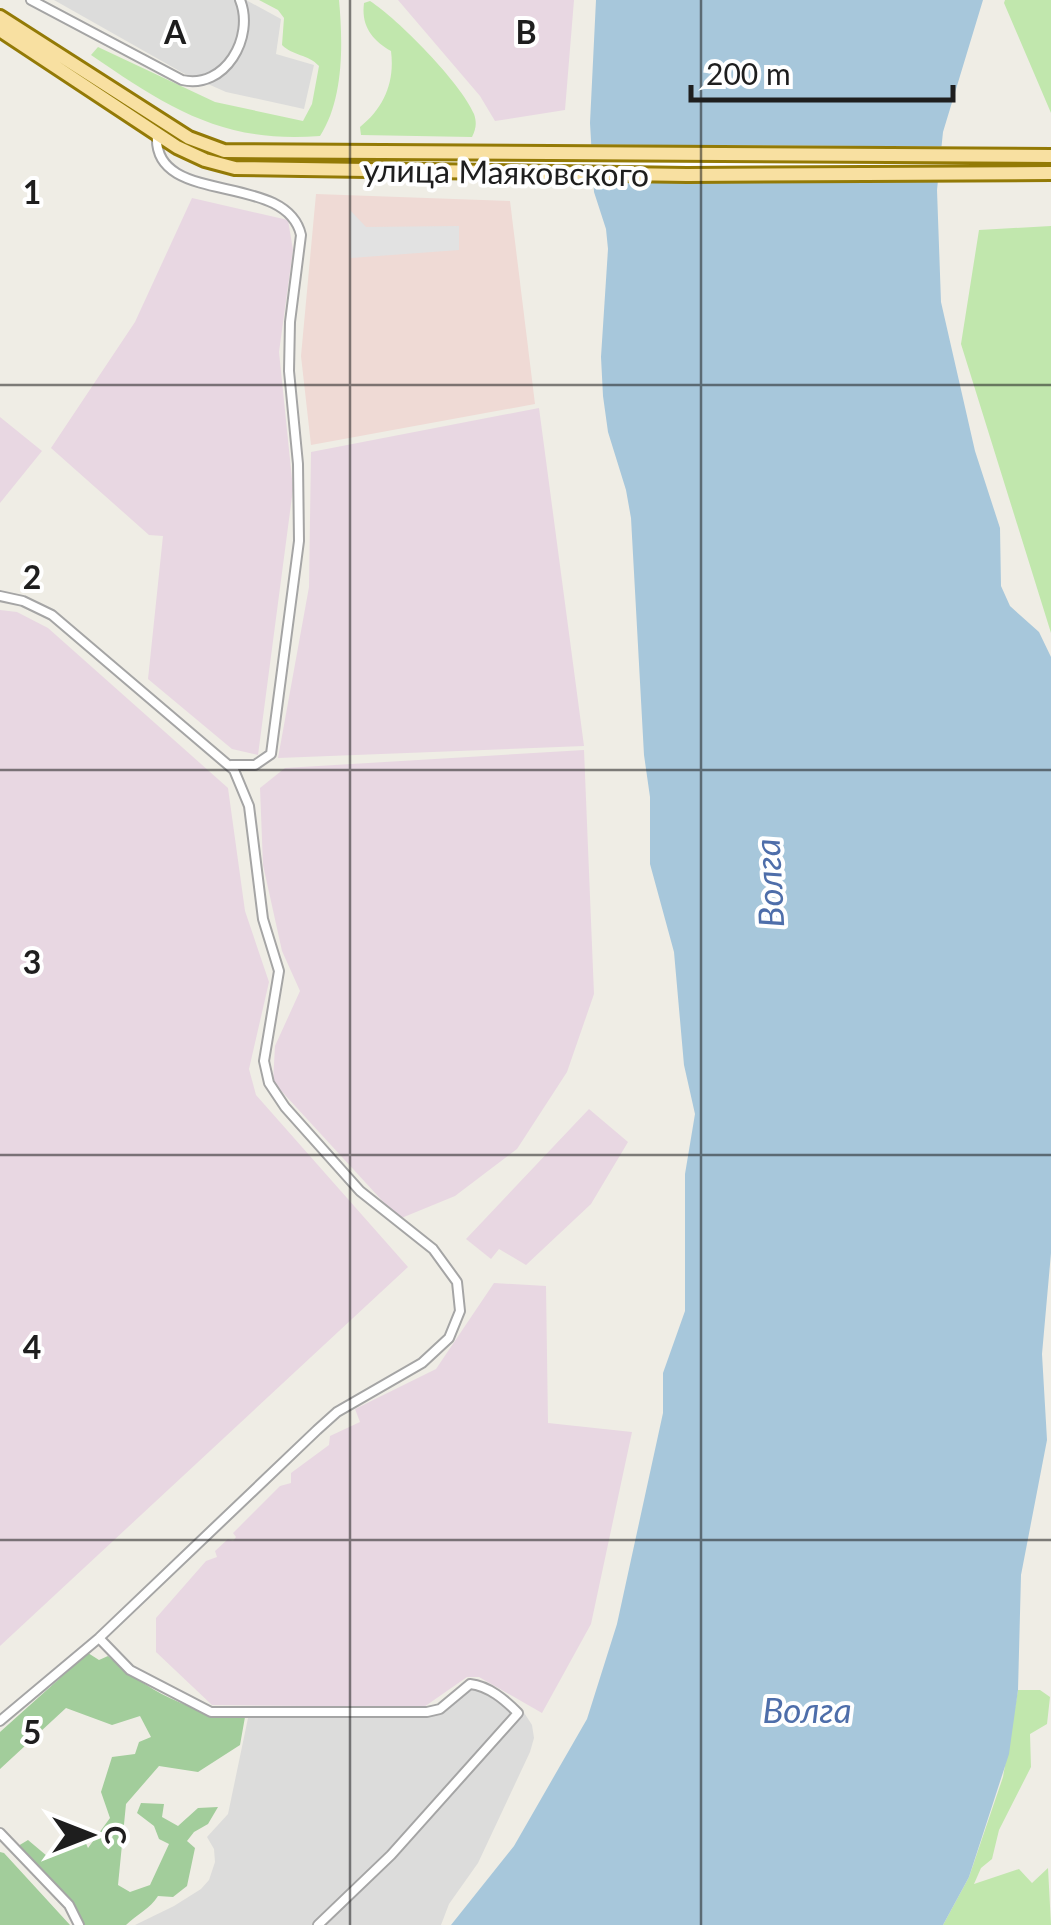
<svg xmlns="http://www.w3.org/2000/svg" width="1051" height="1925" viewBox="0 0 1051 1925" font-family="Lato,sans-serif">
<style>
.residential{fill:#dcdcdb}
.commercial{fill:#efdad5}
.industrial{fill:#e8d7e2}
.grass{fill:#c1e7ad}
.forest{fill:#a2cd9b}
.parking{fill:#e2e2e2}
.water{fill:#a7c7db}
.pier{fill:#fff}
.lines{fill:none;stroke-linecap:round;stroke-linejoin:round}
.minor-casing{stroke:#a5a5a5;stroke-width:12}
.primary-casing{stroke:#937a06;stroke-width:18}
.minor{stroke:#fff;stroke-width:8}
.primary{stroke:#f8e0a1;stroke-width:12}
.grid{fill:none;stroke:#1e1e1e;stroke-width:2.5;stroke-opacity:0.55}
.labels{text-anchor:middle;stroke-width:8;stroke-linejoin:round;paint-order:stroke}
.street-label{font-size:32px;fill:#1e1e1e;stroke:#fff}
.water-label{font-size:35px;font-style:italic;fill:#4e6eaa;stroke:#fff}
.grid-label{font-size:32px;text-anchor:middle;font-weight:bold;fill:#1e1e1e;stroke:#fff;stroke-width:8;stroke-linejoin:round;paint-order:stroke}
</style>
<rect width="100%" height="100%" fill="#efede5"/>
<!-- residential -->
<path class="residential" d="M54,0H246L281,19L276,54L314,65L304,109L226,92L183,73Z
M467,1689L489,1693L515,1713L390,1853L315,1925H135L174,1906L201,1889L209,1880L215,1862L214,1849L207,1837L228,1814L248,1718L441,1715Z
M523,1711L532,1725L534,1738L530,1752L478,1863L449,1904L441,1925H321L456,1787Z"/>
<!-- commercial -->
<path class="commercial" d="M316,194L510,201L535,404L311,445L301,356Z"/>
<!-- industrial -->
<path class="industrial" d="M398,0H574L565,110L495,121L480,96Z
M192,198L288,220L293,250L279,352L293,489L258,755L232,749L148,679L163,536L149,535L51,448L135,322Z
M539,408L584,746L278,758L309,587L311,452Z
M0,417L42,451L0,503Z
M0,610L17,612L48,628L228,788L245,911L269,982L249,1069L256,1095L408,1267L0,1646Z
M584,750L594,994L567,1072L517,1149L455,1196L399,1219L273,1082L275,1046L300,991L282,951L263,865L260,788L285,768Z
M589,1109L628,1142L591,1204L526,1265L499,1249L491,1259L466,1239Z
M494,1283L546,1286L548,1423L632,1432L591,1624L542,1713L479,1677H467L424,1707L212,1705L156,1652V1618L206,1561L217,1557L215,1551L228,1539L233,1541L236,1537L233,1533L280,1486L291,1483V1473L329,1445L330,1436L360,1422L355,1409L436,1369Z"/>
<!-- grass -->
<path class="grass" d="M259,0H339C343,43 344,99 320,136C223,144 167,107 91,55L98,47L215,102L303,121L312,104L319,66C308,54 293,56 282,45L284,18L278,10Z
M1005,0H1051V113L1004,3Z
M370,1C398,19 461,83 474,114C477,123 476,129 472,137L361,135L360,127C384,108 395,82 391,51C372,40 361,26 364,3Z
M1051,226V633L961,344L979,230Z
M1018,1690H1040L1050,1697L1047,1724L1030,1734L1031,1767L999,1830L992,1859L981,1868L974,1884L1019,1869L1032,1883L1048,1868L1051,1925H943L969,1877L1003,1777Z"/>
<!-- forest -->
<path class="forest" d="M88,1653L99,1660L108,1656C143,1688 197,1718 245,1717L240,1745L198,1772L159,1766L126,1804L118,1885L130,1892L150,1885L169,1844L159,1839L154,1826L137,1813L141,1803L164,1804L162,1817L178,1826L198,1808L218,1807L208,1824L194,1832L187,1841L195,1848L187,1886L173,1897L158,1896C150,1909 137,1914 126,1925H83L73,1903L18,1846L28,1840L47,1856L63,1851L78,1826L88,1848L110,1818L101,1792L112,1757L135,1754L139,1742L151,1737L140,1716L112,1725L66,1708L0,1769V1732Z
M0,1852L4,1853L70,1925H0Z"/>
<!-- parking -->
<path class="parking" d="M350,210L366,227L459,226V250L351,258Z"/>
<!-- water -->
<path class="water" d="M596,0H983L943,132L937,190L941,302L975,451L1000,528L1001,586L1010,606L1039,632L1051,657V1253L1042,1354L1047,1440L1021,1575L1018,1690L1009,1754L969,1877L943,1925H451L514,1846L587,1719L617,1624L663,1413V1373L685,1311V1174L695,1114L684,1065L674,952L650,864V797L644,755L631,518L626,490L608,432L603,396L601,357L608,249L606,229L594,192L590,123Z"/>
<!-- pier -->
<path class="pier" d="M237,143L1051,147V181L630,183L236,177Z"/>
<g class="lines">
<defs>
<path id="minor" d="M31,0L182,80C225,90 255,37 240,0
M157,135C152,208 286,170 301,235L290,322L289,371L298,464L299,541L271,754L255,765H231
M0,596L23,601L52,615L234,770L249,806L263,919L279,971L264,1061L269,1083L285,1107L360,1191L433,1249L457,1282L460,1311L449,1338L422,1363L337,1412L317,1430L99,1638L0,1721
M99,1638L130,1670L211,1712H427L440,1709L470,1684C489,1686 505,1700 518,1713L391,1855L318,1925
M0,1833L69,1905L79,1925"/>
<path id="primary" d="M0,17L189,138L224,151L1051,156
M0,30L177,147L205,160L235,168L687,175L1051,173"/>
</defs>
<!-- minor casing -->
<use href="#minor" class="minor-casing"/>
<!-- primary casing -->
<use href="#primary" class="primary-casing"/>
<!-- minor -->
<use href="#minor" class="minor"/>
<!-- primary -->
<use href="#primary" class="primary"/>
</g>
<!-- grid -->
<path class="grid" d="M350,0V1925M701,0V1925M0,385H1051M0,770H1051M0,1155H1051M0,1540H1051"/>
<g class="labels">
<!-- street labels -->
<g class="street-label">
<text transform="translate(506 173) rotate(1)" y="11">улица Маяковского</text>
</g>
<!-- water labels -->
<g class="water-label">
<text transform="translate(770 883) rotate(-93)" y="12">Волга</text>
<text x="807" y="1723">Волга</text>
</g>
</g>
<g class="grid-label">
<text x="175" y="44">A</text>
<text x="526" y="44">B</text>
<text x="32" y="204">1</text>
<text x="32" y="589">2</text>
<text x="32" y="974">3</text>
<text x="32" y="1359">4</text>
<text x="32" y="1744">5</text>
</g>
<!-- north arrow -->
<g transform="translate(90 1835) rotate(90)" stroke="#ffffff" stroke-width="8" paint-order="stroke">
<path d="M0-8L18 38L0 25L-18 38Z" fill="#1e1e1e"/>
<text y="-15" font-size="28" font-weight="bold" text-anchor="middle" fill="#1e1e1e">С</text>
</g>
<!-- scale -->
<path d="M691 85v15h262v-15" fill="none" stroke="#1e1e1e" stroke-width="5"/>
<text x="706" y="85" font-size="30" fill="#1e1e1e" stroke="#ffffff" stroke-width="8" paint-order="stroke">200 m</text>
</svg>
